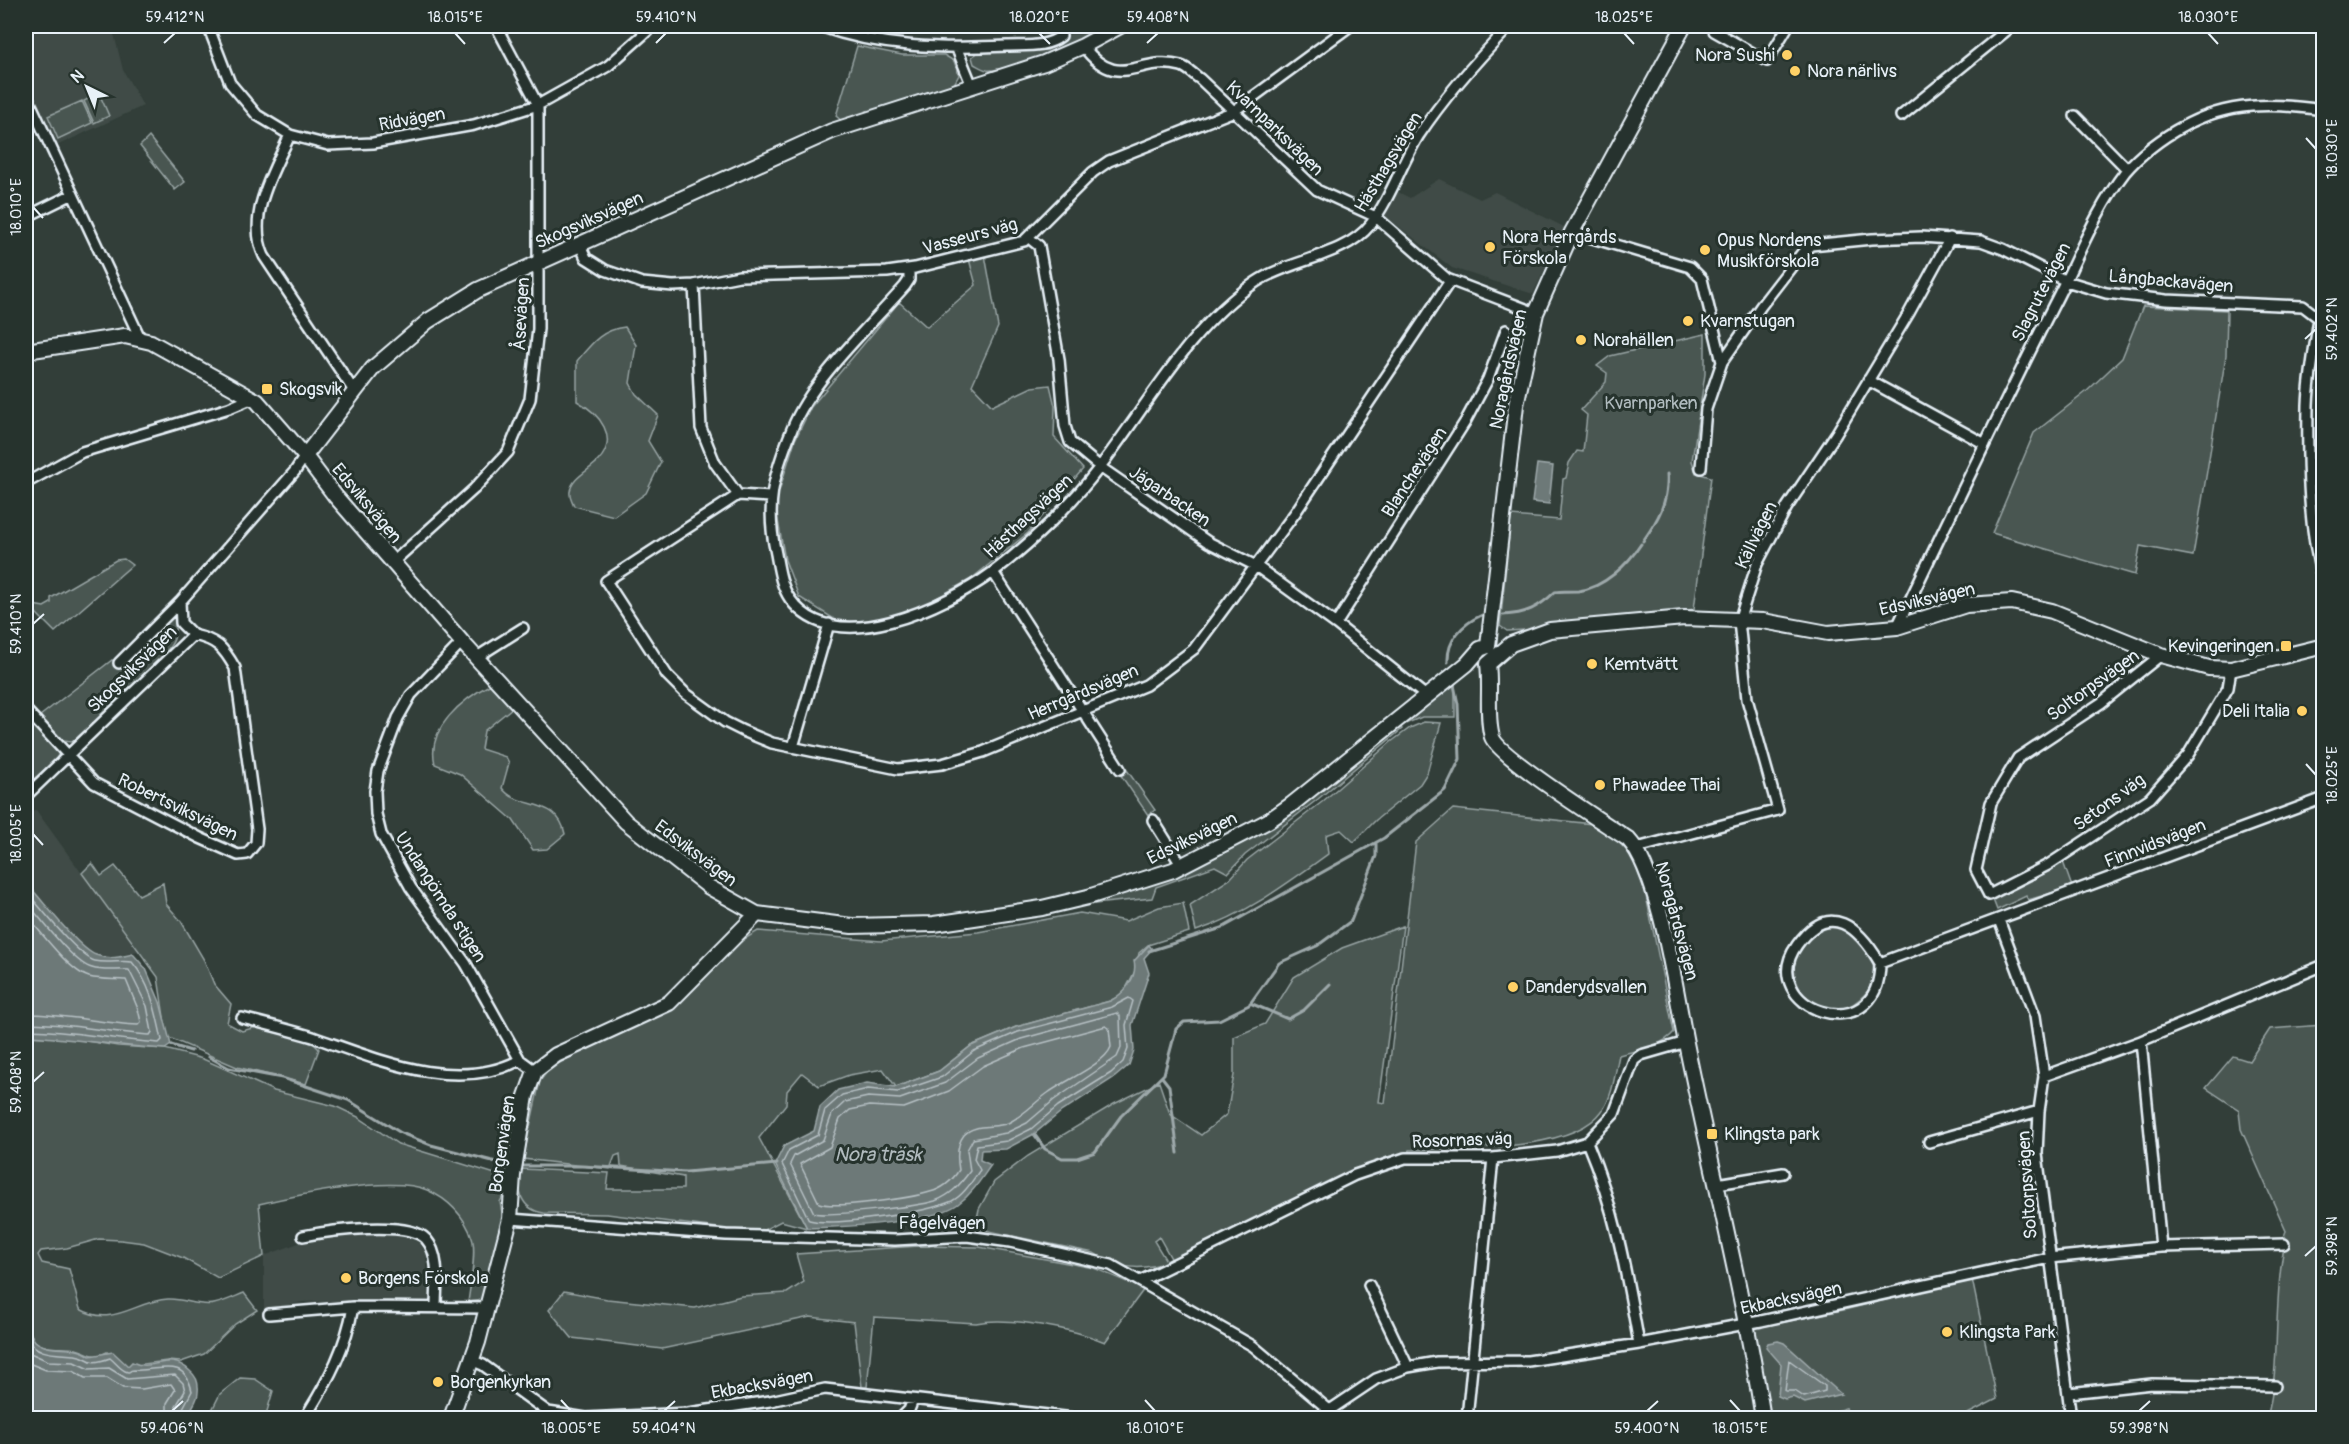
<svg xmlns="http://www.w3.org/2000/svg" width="2349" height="1444" viewBox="0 0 2349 1444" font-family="Pangolin,sans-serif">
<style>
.built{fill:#3f4b46}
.green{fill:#495651;stroke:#98a4a4;stroke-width:1.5}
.water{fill:#6d7978;stroke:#9ea9ab;stroke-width:1.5}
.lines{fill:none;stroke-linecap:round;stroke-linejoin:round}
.shore{stroke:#b7c1c5;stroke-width:1.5}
.stream{stroke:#9ea9ab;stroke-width:3}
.street-casing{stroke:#e8f1f8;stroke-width:14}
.secondary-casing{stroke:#e8f1f8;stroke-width:18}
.street{stroke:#26332d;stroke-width:9}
.secondary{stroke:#26332d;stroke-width:14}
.ticks{fill:none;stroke:#e8f1f8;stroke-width:2}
.poi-dot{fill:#ffd166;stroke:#26332d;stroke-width:2}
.labels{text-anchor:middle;stroke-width:6;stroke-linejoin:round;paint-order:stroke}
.poi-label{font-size:18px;fill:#e8f1f8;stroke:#26332d;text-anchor:start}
.street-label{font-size:18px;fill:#e8f1f8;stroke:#26332d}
.park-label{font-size:18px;fill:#b0bbbe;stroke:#26332d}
.water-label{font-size:20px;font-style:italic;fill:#b1bbbe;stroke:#26332d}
.neatline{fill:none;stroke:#e8f1f8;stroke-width:2}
.ticks-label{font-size:15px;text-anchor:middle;fill:#e8f1f8}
</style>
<rect width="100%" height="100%" fill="#323e39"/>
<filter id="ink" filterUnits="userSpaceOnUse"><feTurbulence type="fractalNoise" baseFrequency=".0167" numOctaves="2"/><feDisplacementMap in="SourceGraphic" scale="12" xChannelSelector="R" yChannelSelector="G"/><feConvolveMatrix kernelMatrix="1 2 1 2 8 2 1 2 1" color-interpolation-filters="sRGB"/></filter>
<g filter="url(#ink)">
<!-- built -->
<path class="built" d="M26,26H112L123,70L143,106L54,147L26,82Z
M1439,179L1480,199L1495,192L1564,227L1533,294L1452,268L1384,215L1396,191L1410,198Z
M36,810L138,951L113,958L94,955L77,941L26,882V815Z
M401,1234L418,1242L426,1252L429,1300L303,1302L264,1310V1256L312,1238Z"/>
<!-- green -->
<path class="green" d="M1089,26H1105C1087,38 1006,73 987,70C982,69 978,66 974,64L972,57L979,52L1047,50L1057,45L1069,28L1079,32Z
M857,46L902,55H944L954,61L959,75L954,84L843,122L836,116Z
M99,93L109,116L94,123L84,101Z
M82,101L92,123L58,139L48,116Z
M149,137L185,182L175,190L140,146Z
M985,255L998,327L972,385L992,406L1032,387L1050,385L1055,406L1054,437L1083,469L1028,533L971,579L924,605L878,623L842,624L799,597L785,560L775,504L795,440L811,407L899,302L927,327L976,285L969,259Z
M2143,306L2227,310L2226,355L2193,556L2140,546L2135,575L1992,533L2034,433L2086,392L2122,358Z
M625,327L636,345L630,383L636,394L658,415L648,441L661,462L646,493L614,516L574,506C573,502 569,496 570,492C571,478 590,470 598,461C620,438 599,413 577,401V361C592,343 601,330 625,327Z
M1705,334V374L1692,461L1696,473L1711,477L1694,609L1599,626L1507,631L1500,626L1511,516L1559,520L1563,479L1566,478L1569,463L1577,451L1583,452L1587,415L1581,410L1606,382L1607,373L1597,366L1610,356Z
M124,559L132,565L55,632L27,604L44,607L51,603V598L116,560Z
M175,615C175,622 176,632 174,639C168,659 91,725 72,742L63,741L40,716L112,660L121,667Z
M1455,680V717H1422L1405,724L1403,721Z
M491,684L512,708L484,731L481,749L506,757L509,763L502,788C518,810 558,797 565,834L547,849L533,850L513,820L460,774L435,764C426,728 463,699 491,684Z
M26,716L54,744L59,753L56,759L26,786Z
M1424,722L1441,723L1427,773L1420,784L1376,820L1354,842L1341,830L1326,835L1328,854C1287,884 1245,915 1196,931L1190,905L1230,879L1247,860L1322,802L1391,742L1410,728Z
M1399,723L1402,729L1318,799L1245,855L1228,873L1215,866L1156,887L1152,898L1075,906L1270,826Z
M1127,770L1155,810L1148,815L1120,774Z
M1453,809L1602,825L1631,855L1645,891L1674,1032C1662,1047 1637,1050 1619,1055C1615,1073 1613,1096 1602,1111C1572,1153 1456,1148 1409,1150L1408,1153L1387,1157L1320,1186L1172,1260L1159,1237L1154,1241L1167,1262C1142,1271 1117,1269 1094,1253L975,1228L979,1209L994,1182L1028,1156L1114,1104L1159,1082L1170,1114L1201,1135L1227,1114L1234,1075V1037L1265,1024L1294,977L1342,948L1403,926L1379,1102L1385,1103L1416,842Z
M2062,859L2072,887L2028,900L2026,896L1997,910L1992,897Z
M92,863L101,876L115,866L139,895L163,883L166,904L181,921L204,960L214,984L231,1004L227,1023L242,1031L260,1026L311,1041L319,1049L306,1084L237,1067L167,1037L158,977L82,873Z
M1183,903L1189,932L1148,945L1139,953L1136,969L1123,994L1110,1001L1016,1027L971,1046L939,1071L896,1087L883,1069L849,1075L819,1086L802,1073L787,1091L786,1104L759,1138L807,1228L781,1221L758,1233L607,1214L544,1213C521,1210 515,1189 521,1169L609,1173L607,1189H683V1177L621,1166L620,1154L615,1156L610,1169L523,1159L540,1081L550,1068L684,997L736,944L758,931L881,941L978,932L1080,913L1126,921L1159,907Z
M1838,926C1864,941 1891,972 1861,998C1806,1047 1755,937 1838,926Z
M2323,1025V1418H2267C2281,1365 2273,1308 2283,1253C2285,1244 2282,1239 2286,1231L2241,1129L2239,1110L2206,1088L2233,1056L2249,1061L2270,1029Z
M26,1036L67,1038L118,1046L165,1049L203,1059L274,1091L335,1106L358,1117L398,1144L505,1177L506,1190L500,1202L503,1218L492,1275L484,1300L468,1302C470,1287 477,1251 472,1238C465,1216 448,1199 427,1190C392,1175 297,1195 259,1204L264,1256L218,1278L183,1258L144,1243L121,1240L99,1239L67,1248L41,1251L38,1255L42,1263L69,1269L80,1309C113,1328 135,1301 168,1299C183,1298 199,1307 214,1304C224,1302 234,1297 244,1293L257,1310L235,1324L204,1354L181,1362L167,1361L128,1366L107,1352C94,1360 88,1352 76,1349C63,1346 46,1351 35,1341C31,1336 29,1329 26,1324Z
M919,1246L979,1247L1040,1258L1094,1268L1144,1289L1105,1342C1074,1329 1008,1316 976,1323L874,1317L867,1387H862L854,1322L810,1317L662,1349L572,1338L549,1310L564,1291L607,1299L695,1308L741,1296L787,1293L804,1282L796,1254Z
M1972,1279L1997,1399L1960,1418H1850L1846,1408L1812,1418H1767L1750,1337L1755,1328L1848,1309Z
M240,1378L255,1379L273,1391L265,1418H208L220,1394Z"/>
<!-- water -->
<path class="water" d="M1537,464L1553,466L1549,504L1532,502Z
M26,882C41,899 79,949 96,955C109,960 121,957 133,954L146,969L160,1002L171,1045L165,1049C118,1046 72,1038 26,1036Z
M1149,945L1152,949L1144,958L1149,973L1132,1025L1134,1050L1129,1065L1115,1077L1062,1111L1034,1134L1006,1149L981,1150L980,1160L991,1165C981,1179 972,1194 958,1204C931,1224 842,1227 807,1228L775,1164L784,1146L814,1131L820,1107L838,1090L867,1083L896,1087L939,1071L971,1046L1016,1027L1110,1001C1124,994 1138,977 1134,961Z
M26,1324C29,1329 31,1337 35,1341C51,1354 74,1343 90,1356L113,1352L128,1366L132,1362C153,1373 168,1350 190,1371C196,1376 199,1384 198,1392C198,1403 189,1407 189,1418H26Z
M1778,1341L1784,1343L1841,1394L1805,1403L1793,1397L1785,1399L1778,1396L1781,1364L1766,1347L1768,1343Z"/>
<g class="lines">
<!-- shore -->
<path class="shore" d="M26,891C39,906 79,957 95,961C108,964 120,960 132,962C151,984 156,1012 162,1040L159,1043C114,1040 70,1030 26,1030
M26,902C40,917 74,964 92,968C105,972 117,969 129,970L147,1006L152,1032L150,1035C108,1032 67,1023 26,1023
M26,915C40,931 69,971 89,977C101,980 114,979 126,980L138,1009L141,1022L138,1025C100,1023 64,1014 26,1014
M1129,998L1133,1001L1126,1025L1128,1049L1123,1062L1111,1073L1058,1106L1031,1129L1007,1141L977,1145L974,1159L980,1170C972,1181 964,1195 952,1201C928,1212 834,1227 809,1220L782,1164L789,1150L818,1135L825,1110L842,1095L868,1089L898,1092L942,1077L974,1051L1018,1032L1112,1007Z
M1117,1013L1120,1016L1121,1048L1117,1057L1054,1100L1027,1123L1006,1133L973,1139L967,1150L970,1171C960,1185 951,1195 935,1201C919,1206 828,1217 814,1213L790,1164L794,1156L823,1140L832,1114L845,1102L868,1097L900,1099L945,1083L978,1058L1021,1039Z
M1106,1026L1109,1028L1111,1047C1105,1064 1064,1081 1048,1093C1034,1103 1024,1115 1008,1123C994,1129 975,1123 964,1135C956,1145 957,1159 959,1170C952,1181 942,1189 930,1192C912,1198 834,1209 819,1203L800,1164L830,1147L840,1119L850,1110L869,1106L904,1108L949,1091L983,1066L1024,1048Z
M26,1337C37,1356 55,1353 75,1355C93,1357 85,1367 110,1358C115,1362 120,1369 125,1371C132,1374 127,1370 134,1370C159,1372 184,1355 192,1391L183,1408V1418
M26,1351L48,1361L74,1362L89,1369L109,1368L127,1379L175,1375L183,1383L185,1391L176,1406V1418
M1789,1360L1825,1386V1391L1804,1397L1795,1391H1785Z
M26,1362L46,1370L73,1371L85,1378H107L123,1388L142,1389L171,1384L175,1390L167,1403V1418"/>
<!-- stream -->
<path class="stream" d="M1643,541C1658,520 1669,501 1667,474
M1503,615C1526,614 1538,608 1555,592C1563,591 1571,591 1578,591C1604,588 1628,564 1641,544
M1448,662C1447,640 1462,624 1482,615
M1149,951L1222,928L1384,838L1445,790L1460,759L1458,704L1454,685
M1250,1003L1288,1019L1304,1010L1330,984
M171,1045L191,1051
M209,1057L229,1068L282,1078L348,1100L401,1133L431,1145L504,1164
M1162,1077L1169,1086L1178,1153
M1034,1134L1045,1149L1062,1158H1077L1095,1152L1121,1116L1164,1074L1176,1029L1184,1022L1219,1020L1249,1005L1279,963L1317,946L1351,921L1376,856V843
M524,1166H582L686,1172L777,1164"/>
<defs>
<path id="street" d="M208,26L230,83L257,115L290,135L328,145L373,143L474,125L538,105L608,66L653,26
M819,26C881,48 941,49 1007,46C1025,45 1046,48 1061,36L1060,26
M1714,31L1767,61L1788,26
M1083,46C1119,94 1139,54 1181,66C1188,68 1194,75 1200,79L1317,190L1376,217L1447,279L1536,313
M957,49L972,86
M26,94L141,340
M1901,116L2012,26
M2075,116L2127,169
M290,135C273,172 246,216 264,256L354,391
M26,217L71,195
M1572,232L1690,267L1702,279L1722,362L1706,409L1701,468
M1029,238L1039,246L1059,359L1065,426L1070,442L1100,467L1208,542L1256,566L1336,624L1426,696
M580,245L586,258L605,270L642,283L673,286L694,285L739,276L887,272L915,268L1024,241L1093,172L1109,161L1234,111L1350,26
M909,269V280L905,286C869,327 811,380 792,429C773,476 765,505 776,554C779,570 781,586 790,599C834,661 947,606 993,572C1029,545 1072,504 1099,468C1148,405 1188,328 1256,282C1289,260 1346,256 1370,225C1391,198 1401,164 1419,135C1445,96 1478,59 1510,26
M694,285L701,428L715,463L738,495
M2324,306L2319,318C2315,347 2309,377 2308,405C2307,463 2308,529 2324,585
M1722,362L1761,306L1802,253L1811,245L1872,239L1921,237L1981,241L2003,249L2066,281L2106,293L2166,300L2303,306L2324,322
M1868,380L1985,444
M26,483L82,452L229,408L253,398
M770,497L738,495L606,581L667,675L685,693L725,722L743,731L772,743L898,769L942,764L983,752L1146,685L1194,649L1295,513L1450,281
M393,562L474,489L508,452L530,399L538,329V105L496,26
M993,572L1120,769
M1336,624L1465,422L1488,379L1506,330
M1897,627C1949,519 2000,410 2054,304C2077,260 2095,211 2125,172C2139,155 2163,137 2182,127C2228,101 2274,103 2324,110
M193,635L181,623L180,602L295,471L305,456
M462,642L411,695L398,718L378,771L375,791L376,814L381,834L411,888L466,964L520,1060L535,1071
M2161,655L2101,703L2018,758L1991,803L1976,870L1989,895L2048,865L2150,798L2188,755L2228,688L2231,669
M477,657L523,628
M119,663L180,602
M26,710L94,783L200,838L238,855L247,854L256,843L257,829L235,668C223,647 217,640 193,635
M793,747L829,624
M26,792L29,793L193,635
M1153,820L1182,866
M1637,848L1778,810L1747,699L1739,621L1757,564L1787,507L1836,434L1909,313L1950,238
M1999,920L2035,1016L2044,1076L2039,1111L2037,1154L2071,1418
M1880,963C1880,1054 1753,1007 1797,945C1830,899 1859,928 1880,963L2324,798
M242,1018C266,1024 290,1030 313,1037C377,1059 455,1094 520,1060
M2141,1041L2161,1247
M2044,1076L2141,1041L2324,965
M1587,1142C1616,1211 1626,1271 1639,1344
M1929,1142L2039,1111
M1717,1184L1783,1173
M510,1219L726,1235L895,1240L967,1236L1010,1242L1111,1265L1253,1346L1328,1409
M303,1236C328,1231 408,1220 426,1239C441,1256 436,1287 436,1307
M1140,1281L1355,1175L1405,1158H1493L1557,1151L1587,1142L1614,1114L1634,1060L1641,1055L1686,1042
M1369,1285L1408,1367
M269,1314L353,1307L488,1308
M471,1360L483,1365L548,1412L586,1418L688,1413L770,1401L825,1389L1074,1418
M2069,1393L2152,1384L2275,1386
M311,1418L308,1413C329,1379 346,1347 353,1307
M901,1418L909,1410L913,1400
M1318,1418L1376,1379L1408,1367L1437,1362L1528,1361L1639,1344L1761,1321L2049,1258L2161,1247L2284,1244
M1467,1418L1493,1158"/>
<path id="secondary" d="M26,351L125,336L151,342L257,401L305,456L336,497L462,642L626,822L709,887L757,914L852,926L934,924L1042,908L1088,897L1173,870L1268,821L1291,805L1467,664L1480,649L1488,646
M305,456L373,368L428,321L478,290L832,131L1044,63L1083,46L1120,26
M1488,646L1516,405L1536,313L1572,232L1684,26
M1488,664L1511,644L1550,630L1684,618L1763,621L1828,633L1897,627L1966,605L2012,602L2052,611L2161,655L2209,668L2231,669L2324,646
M1488,664C1491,686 1486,717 1492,737C1498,756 1606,824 1628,839C1660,873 1676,994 1686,1043C1711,1168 1743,1292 1763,1418
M451,1418L478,1342L510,1219L513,1175L526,1096L535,1071L556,1055L669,1003L757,914"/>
</defs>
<!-- street casing -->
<use href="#street" class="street-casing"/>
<!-- secondary casing -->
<use href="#secondary" class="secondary-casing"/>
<!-- street -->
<use href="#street" class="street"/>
<!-- secondary -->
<use href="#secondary" class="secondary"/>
</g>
</g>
<!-- ticks -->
<path class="ticks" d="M455,33L465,44M1039,33L1050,44M1624,33L1634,44M2208,33L2218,44M164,43L175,33M656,43L666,33M1147,43L1158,33M2306,138L2316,149M33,207L43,218M2305,339L2316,329M33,624L44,614M2306,764L2316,775M33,834L43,845M33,1082L44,1072M2305,1256L2316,1246M561,1400L571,1411M1145,1400L1155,1411M1730,1400L1740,1411M172,1411L183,1401M664,1411L675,1401M1647,1411L1658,1401M2139,1411L2150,1401"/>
<!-- markers -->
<g class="poi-dot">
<circle cx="1787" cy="55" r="6"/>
<circle cx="1795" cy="71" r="6"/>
<circle cx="1490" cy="247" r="6"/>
<circle cx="1705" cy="250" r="6"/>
<circle cx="1688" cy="321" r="6"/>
<circle cx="1581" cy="340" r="6"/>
<rect x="261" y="383" width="12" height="12" rx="3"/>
<rect x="2280" y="640" width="12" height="12" rx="3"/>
<circle cx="1592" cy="664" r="6"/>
<circle cx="2302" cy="711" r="6"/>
<circle cx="1600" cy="785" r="6"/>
<circle cx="1513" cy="987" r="6"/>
<rect x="1706" y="1128" width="12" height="12" rx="3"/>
<circle cx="346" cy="1278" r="6"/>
<circle cx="1947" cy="1332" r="6"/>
<circle cx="438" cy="1382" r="6"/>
</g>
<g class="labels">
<!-- poi labels -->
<g class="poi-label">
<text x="1775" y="61" text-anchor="end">Nora Sushi</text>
<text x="1807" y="77">Nora närlivs</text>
<text x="1502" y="243">Nora Herrgårds<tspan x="1502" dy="21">Förskola</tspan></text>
<text x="1717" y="246">Opus Nordens<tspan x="1717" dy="21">Musikförskola</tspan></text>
<text x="1700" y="327">Kvarnstugan</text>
<text x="1593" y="346">Norahällen</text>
<text x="279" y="395">Skogsvik</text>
<text x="2274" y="652" text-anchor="end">Kevingeringen</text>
<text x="1604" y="670">Kemtvätt</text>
<text x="2290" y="717" text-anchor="end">Deli Italia</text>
<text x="1612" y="791">Phawadee Thai</text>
<text x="1525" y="993">Danderydsvallen</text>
<text x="1724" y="1140">Klingsta park</text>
<text x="358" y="1284">Borgens Förskola</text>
<text x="1959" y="1338">Klingsta Park</text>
<text x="450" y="1388">Borgenkyrkan</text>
</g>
<!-- street labels -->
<g class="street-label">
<text transform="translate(412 119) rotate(-10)" y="6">Ridvägen</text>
<text transform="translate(1275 128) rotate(44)" y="6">Kvarnparksvägen</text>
<text transform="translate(1388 162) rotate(-59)" y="6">Hästhagsvägen</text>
<text transform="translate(589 220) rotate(-24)" y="6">Skogsviksvägen</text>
<text transform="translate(970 236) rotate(-15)" y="6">Vasseurs väg</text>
<text transform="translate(2171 281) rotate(5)" y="6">Långbackavägen</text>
<text transform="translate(2041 292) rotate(-63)" y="6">Slagrutevägen</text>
<text transform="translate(521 314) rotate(-87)" y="6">Åsevägen</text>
<text transform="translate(1508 369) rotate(-78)" y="6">Noragårdsvägen</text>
<text transform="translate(1414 472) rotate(-57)" y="6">Blanchevägen</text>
<text transform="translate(1170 496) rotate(34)" y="6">Jägarbacken</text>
<text transform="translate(367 503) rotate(50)" y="6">Edsviksvägen</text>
<text transform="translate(1028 516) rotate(-43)" y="6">Hästhagsvägen</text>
<text transform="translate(1756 535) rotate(-64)" y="6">Källvägen</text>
<text transform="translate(1927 599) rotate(-13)" y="6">Edsviksvägen</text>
<text transform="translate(132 669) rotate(-44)" y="6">Skogsviksvägen</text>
<text transform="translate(2093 685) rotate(-36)" y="6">Soltorpsvägen</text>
<text transform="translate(1083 692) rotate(-23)" y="6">Herrgårdsvägen</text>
<text transform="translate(2109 802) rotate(-36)" y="6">Setons väg</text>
<text transform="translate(178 807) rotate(26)" y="6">Robertsviksvägen</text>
<text transform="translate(1192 838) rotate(-26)" y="6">Edsviksvägen</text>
<text transform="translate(2155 843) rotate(-21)" y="6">Finnvidsvägen</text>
<text transform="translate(696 853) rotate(37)" y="6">Edsviksvägen</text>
<text transform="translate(441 897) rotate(57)" y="6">Undangömda stigen</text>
<text transform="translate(1677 921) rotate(75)" y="6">Noragårdsvägen</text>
<text transform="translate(1462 1140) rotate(-2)" y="6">Rosornas väg</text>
<text transform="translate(502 1144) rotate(-82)" y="6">Borgenvägen</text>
<text transform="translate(2027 1185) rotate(-94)" y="6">Soltorpsvägen</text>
<text x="942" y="1229">Fågelvägen</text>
<text transform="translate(1791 1298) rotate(-12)" y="6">Ekbacksvägen</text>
<text transform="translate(762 1384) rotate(-10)" y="6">Ekbacksvägen</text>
</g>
<!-- park labels -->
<g class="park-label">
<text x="1651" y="409">Kvarnparken</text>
</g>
<!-- water labels -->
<g class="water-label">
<text x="878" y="1161">Nora träsk</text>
</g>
</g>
<!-- margin -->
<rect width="2349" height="1444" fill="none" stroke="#26332d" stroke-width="66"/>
<!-- north arrow -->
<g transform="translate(87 87) rotate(317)" stroke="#26332d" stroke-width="4.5" paint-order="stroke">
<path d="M0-4.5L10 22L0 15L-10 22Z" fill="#e8f1f8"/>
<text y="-9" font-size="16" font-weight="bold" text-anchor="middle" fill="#e8f1f8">N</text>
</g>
<rect x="33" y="33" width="2283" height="1378" class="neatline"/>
<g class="ticks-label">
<text x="175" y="22">59.412°N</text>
<text x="455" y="22">18.015°E</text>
<text x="666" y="22">59.410°N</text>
<text x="1039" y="22">18.020°E</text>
<text x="1158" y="22">59.408°N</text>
<text x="1624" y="22">18.025°E</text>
<text x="2208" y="22">18.030°E</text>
<text transform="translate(2332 149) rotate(-90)" y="5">18.030°E</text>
<text transform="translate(16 207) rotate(-90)" y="5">18.010°E</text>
<text transform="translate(2332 329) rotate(-90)" y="5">59.402°N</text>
<text transform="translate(16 624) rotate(-90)" y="5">59.410°N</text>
<text transform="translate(2332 775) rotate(-90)" y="5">18.025°E</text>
<text transform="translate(16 834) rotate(-90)" y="5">18.005°E</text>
<text transform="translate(16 1082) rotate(-90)" y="5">59.408°N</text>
<text transform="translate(2332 1246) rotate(-90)" y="5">59.398°N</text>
<text x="172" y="1433">59.406°N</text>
<text x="571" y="1433">18.005°E</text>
<text x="664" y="1433">59.404°N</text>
<text x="1155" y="1433">18.010°E</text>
<text x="1647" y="1433">59.400°N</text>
<text x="1740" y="1433">18.015°E</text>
<text x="2139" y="1433">59.398°N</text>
</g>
</svg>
